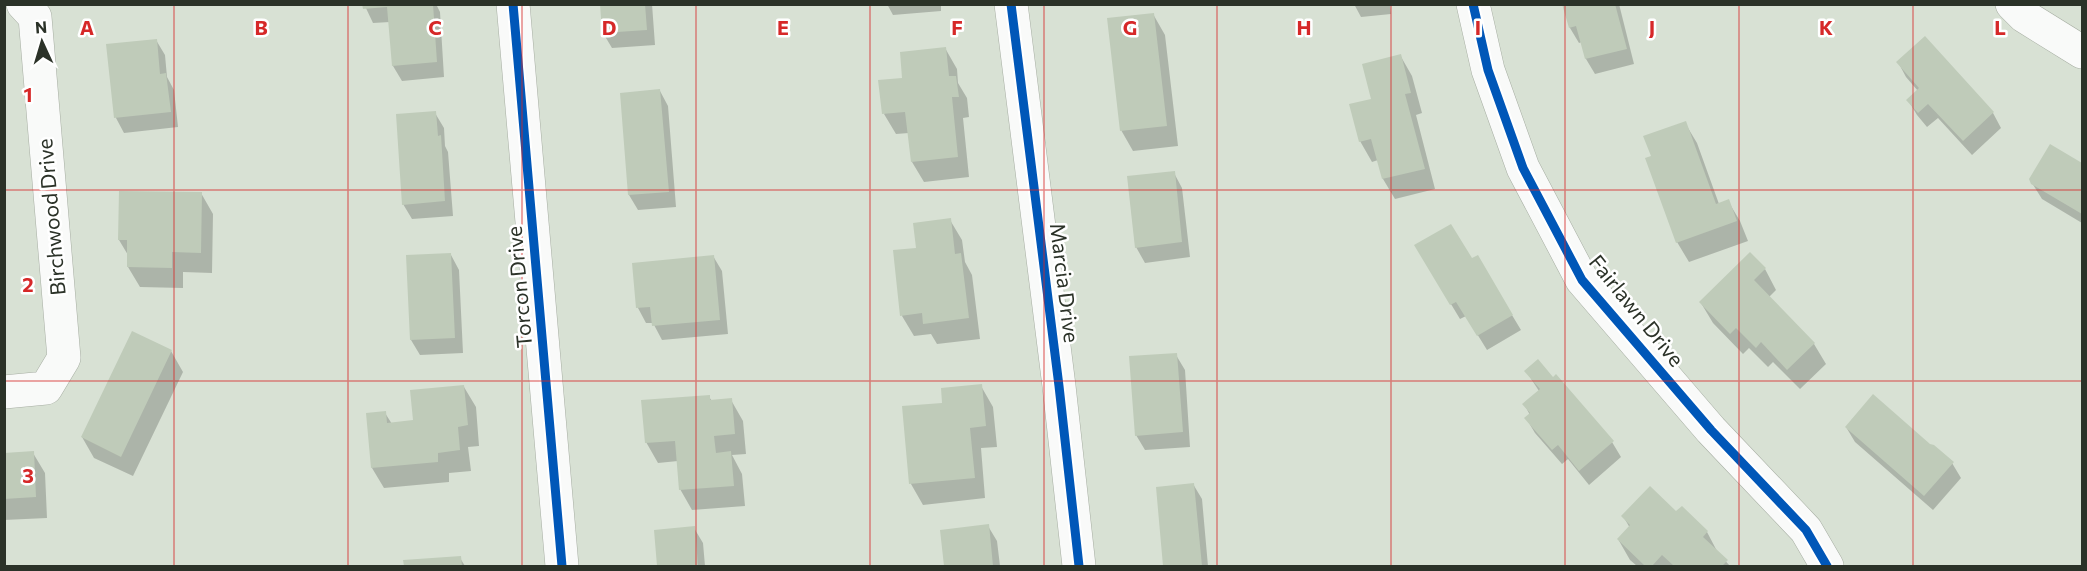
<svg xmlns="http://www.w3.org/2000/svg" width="2087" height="571" viewBox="0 0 2087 571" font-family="Commissioner,sans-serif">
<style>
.shadow{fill:#0003}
.building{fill:#bfcbb9}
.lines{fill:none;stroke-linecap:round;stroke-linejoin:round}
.street-casing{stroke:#a6ada2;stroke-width:34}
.street{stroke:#f9faf9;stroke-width:33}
.cycleway-casing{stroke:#fff;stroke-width:13}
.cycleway{stroke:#0057b8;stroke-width:9}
.grid{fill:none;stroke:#d62828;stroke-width:1.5;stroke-opacity:0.55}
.labels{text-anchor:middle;stroke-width:5;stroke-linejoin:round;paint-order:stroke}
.street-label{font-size:21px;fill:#2b3228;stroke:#fff}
.grid-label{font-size:20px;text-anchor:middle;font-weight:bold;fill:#d62828;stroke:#fff;stroke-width:5;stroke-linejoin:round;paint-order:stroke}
</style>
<rect width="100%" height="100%" fill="#d8e1d4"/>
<!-- shadow -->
<path class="shadow" d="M364,4H436L440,12L444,77L402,81L393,66L390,22L373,23Z
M601,4H652L655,45L612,48L603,33Z
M887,4H941V11L893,15Z
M1354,4H1390L1391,14L1361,17Z
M1564,4H1619L1634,64L1595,74L1586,59L1582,42L1579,43L1570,28Z
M1153,14L1165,35L1178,146L1133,151L1121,130Z
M156,40L165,55L167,77L174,90L178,127L124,133L116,118L108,45Z
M945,48L957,69L958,83L967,98L969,117L963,118L969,177L924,182L912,162L909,133L896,134L884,114L904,79Z
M1400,55L1412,76L1422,113L1416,115L1435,189L1395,199L1383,179L1378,160L1372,162L1360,141L1373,100Z
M1898,62L1993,113L2001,128L1972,155L1938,118L1927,127L1917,115L1908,100L1918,91L1906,77Z
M660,91L668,106L676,207L638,210L629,195Z
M435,113L444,128L445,146L448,152L453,216L412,219L403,204Z
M1685,123L1697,143L1719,204L1728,201L1740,221L1748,241L1689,262L1677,242L1653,157Z
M2051,146L2082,165V223L2042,199L2032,183Z
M1174,173L1182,188L1190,257L1145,263L1136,247Z
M201,193L213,214L212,273L183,272V288L140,287L128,267V255L119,240Z
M950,220L962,240L965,262L972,275L980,339L937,344L931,334L914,336L902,316L918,249Z
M1416,246L1472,260L1477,257L1521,330L1487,350L1466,316L1460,319Z
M451,255L459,270L463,353L420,355L411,340Z
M713,256L722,271L728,334L662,340L653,323H646L638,308L633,264Z
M1765,269L1776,290L1769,297L1814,344L1826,364L1800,389L1773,362L1768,367L1749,348L1743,354L1713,323L1701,303Z
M171,351L183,372L133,476L94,458L82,437Z
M1176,355L1185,370L1190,447L1145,450L1136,435Z
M1526,371L1612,442L1621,457L1589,485L1568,459L1562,464L1535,433L1526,418L1530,415L1524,404L1539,391Z
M981,386L993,407L997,447L981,448L985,498L923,505L911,484L904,408L944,404Z
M464,387L476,407L479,446L468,447L471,471L449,473V482L384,488L372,468L385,413L392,424L414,422Z
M709,397L712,401L731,400L743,421L746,454L732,455L742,474L745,506L692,510L680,489L678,461L658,463L646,442Z
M1846,427L1952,463L1961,478L1933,510L1855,442Z
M33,453L45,473L47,518L4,520V454Z
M1193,484L1202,499L1208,566H1165L1157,488Z
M1676,513L1707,532L1718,553L1730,566H1637L1630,560L1618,539L1630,528L1623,516Z
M988,526L997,541L1000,566H945L942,531Z
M694,528L703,543L705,566H658L655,531Z
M460,558L465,566H405V562Z"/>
<!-- building -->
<path class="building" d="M362,4H433L437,62L392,66L387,7L363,9Z
M600,4H645L647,30L602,33Z
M1562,4H1615L1627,49L1585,59L1576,26L1569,28Z
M1154,13L1167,126L1120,131L1107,18Z
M1925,36L1994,112L1963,141L1928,104L1918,113L1906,100L1919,88L1896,62Z
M157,39L160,74L166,73L171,112L114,118L106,44Z
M946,47L949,76H956L959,97H952L958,157L911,162L905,112L882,114L878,80L902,78L900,52Z
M1401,54L1411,93L1405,94L1425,169L1382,179L1371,139L1359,142L1349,104L1371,99L1362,64Z
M660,89L669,192L628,195L620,93Z
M436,111L438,136L441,135L445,201L402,205L396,114Z
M1686,121L1716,204L1729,199L1737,221L1676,243L1645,158L1651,156L1643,136Z
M2050,144L2082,163V214L2031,184L2029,179Z
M1175,171L1182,242L1135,248L1127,176Z
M119,191L202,192L201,253L172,252V268L127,267V240H118Z
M951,218L955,254L961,253L969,318L923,324L922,313L900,316L893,250L916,248L913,223Z
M1451,224L1472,258L1478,255L1513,315L1477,336L1456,302L1450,305L1414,245Z
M1750,252L1766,268L1754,280L1815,343L1787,370L1761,342L1756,348L1736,328L1730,334L1699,302Z
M451,253L455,338L410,340L406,255Z
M714,255L720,320L652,326L650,307L636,308L632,263Z
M132,331L172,350L121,457L81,437Z
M1177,353L1183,432L1135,436L1129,356Z
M1538,359L1553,377L1556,374L1614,441L1579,471L1558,445L1552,450L1524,418L1530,413L1522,404L1540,389L1524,371Z
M982,384L986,426L970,428L975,478L909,484L902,406L942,403L941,388Z
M464,385L468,425L458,427L460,450L438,453V462L371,468L366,413L386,411L387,423L413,420L410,390Z
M1873,394L1930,444L1934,445L1954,462L1924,496L1845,427Z
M710,395V400L732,398L735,434L714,436L716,453L731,451L734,486L679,490L675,441L645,443L641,400Z
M34,451L36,497L4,499V453Z
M1194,483L1202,566H1163L1156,487Z
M1650,486L1676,511L1682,506L1708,531L1703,537L1728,560L1722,566H1674L1662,555L1652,566H1645L1617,539L1630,525L1621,516Z
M989,524L993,566H944L940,530Z
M695,526L698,566H657L654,530Z
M461,556L462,566H404L403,560Z"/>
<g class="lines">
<defs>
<path id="street" d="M513,4L562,566
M1011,4L1059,386L1079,566
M1473,4L1488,70L1523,168L1582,280L1711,430L1806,530L1827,566
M2012,4L2024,16L2082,52
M4,392L46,388L64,358L35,17L23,4"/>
</defs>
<!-- street casing -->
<use href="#street" class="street-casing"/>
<!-- street -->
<use href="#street" class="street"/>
<defs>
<path id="cycleway" d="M513,4L562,566
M1011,4L1059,386L1079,566
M1473,4L1488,70L1523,168L1582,280L1711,430L1806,530L1827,566"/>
</defs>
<!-- cycleway casing -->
<use href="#cycleway" class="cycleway-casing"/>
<!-- cycleway -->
<use href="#cycleway" class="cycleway"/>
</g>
<!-- grid -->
<path class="grid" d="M174,4V566M348,4V566M522,4V566M696,4V566M870,4V566M1044,4V566M1217,4V566M1391,4V566M1565,4V566M1739,4V566M1913,4V566M4,190H2082M4,381H2082"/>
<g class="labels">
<!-- street labels -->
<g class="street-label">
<text transform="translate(52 217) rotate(-95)" y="7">Birchwood Drive</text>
<text transform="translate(1064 283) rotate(83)" y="7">Marcia Drive</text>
<text transform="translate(520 287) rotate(-95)" y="7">Torcon Drive</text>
<text transform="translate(1636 311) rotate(51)" y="7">Fairlawn Drive</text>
</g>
</g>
<g class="grid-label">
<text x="87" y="35">A</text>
<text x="261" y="35">B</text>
<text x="435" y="35">C</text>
<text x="609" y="35">D</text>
<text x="783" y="35">E</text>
<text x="957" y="35">F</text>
<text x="1130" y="35">G</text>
<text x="1304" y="35">H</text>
<text x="1478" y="35">I</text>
<text x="1652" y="35">J</text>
<text x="1826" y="35">K</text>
<text x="2000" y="35">L</text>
<text x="28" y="102">1</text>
<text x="28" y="292">2</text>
<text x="28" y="483">3</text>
</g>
<!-- border -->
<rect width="2087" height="571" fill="none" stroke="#2b3228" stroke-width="12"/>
<!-- north arrow -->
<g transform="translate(42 42) rotate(356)" stroke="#ffffff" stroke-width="4.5" paint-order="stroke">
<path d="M0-4.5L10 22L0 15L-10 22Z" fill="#2b3228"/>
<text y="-9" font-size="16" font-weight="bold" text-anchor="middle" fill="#2b3228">N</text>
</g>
</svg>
